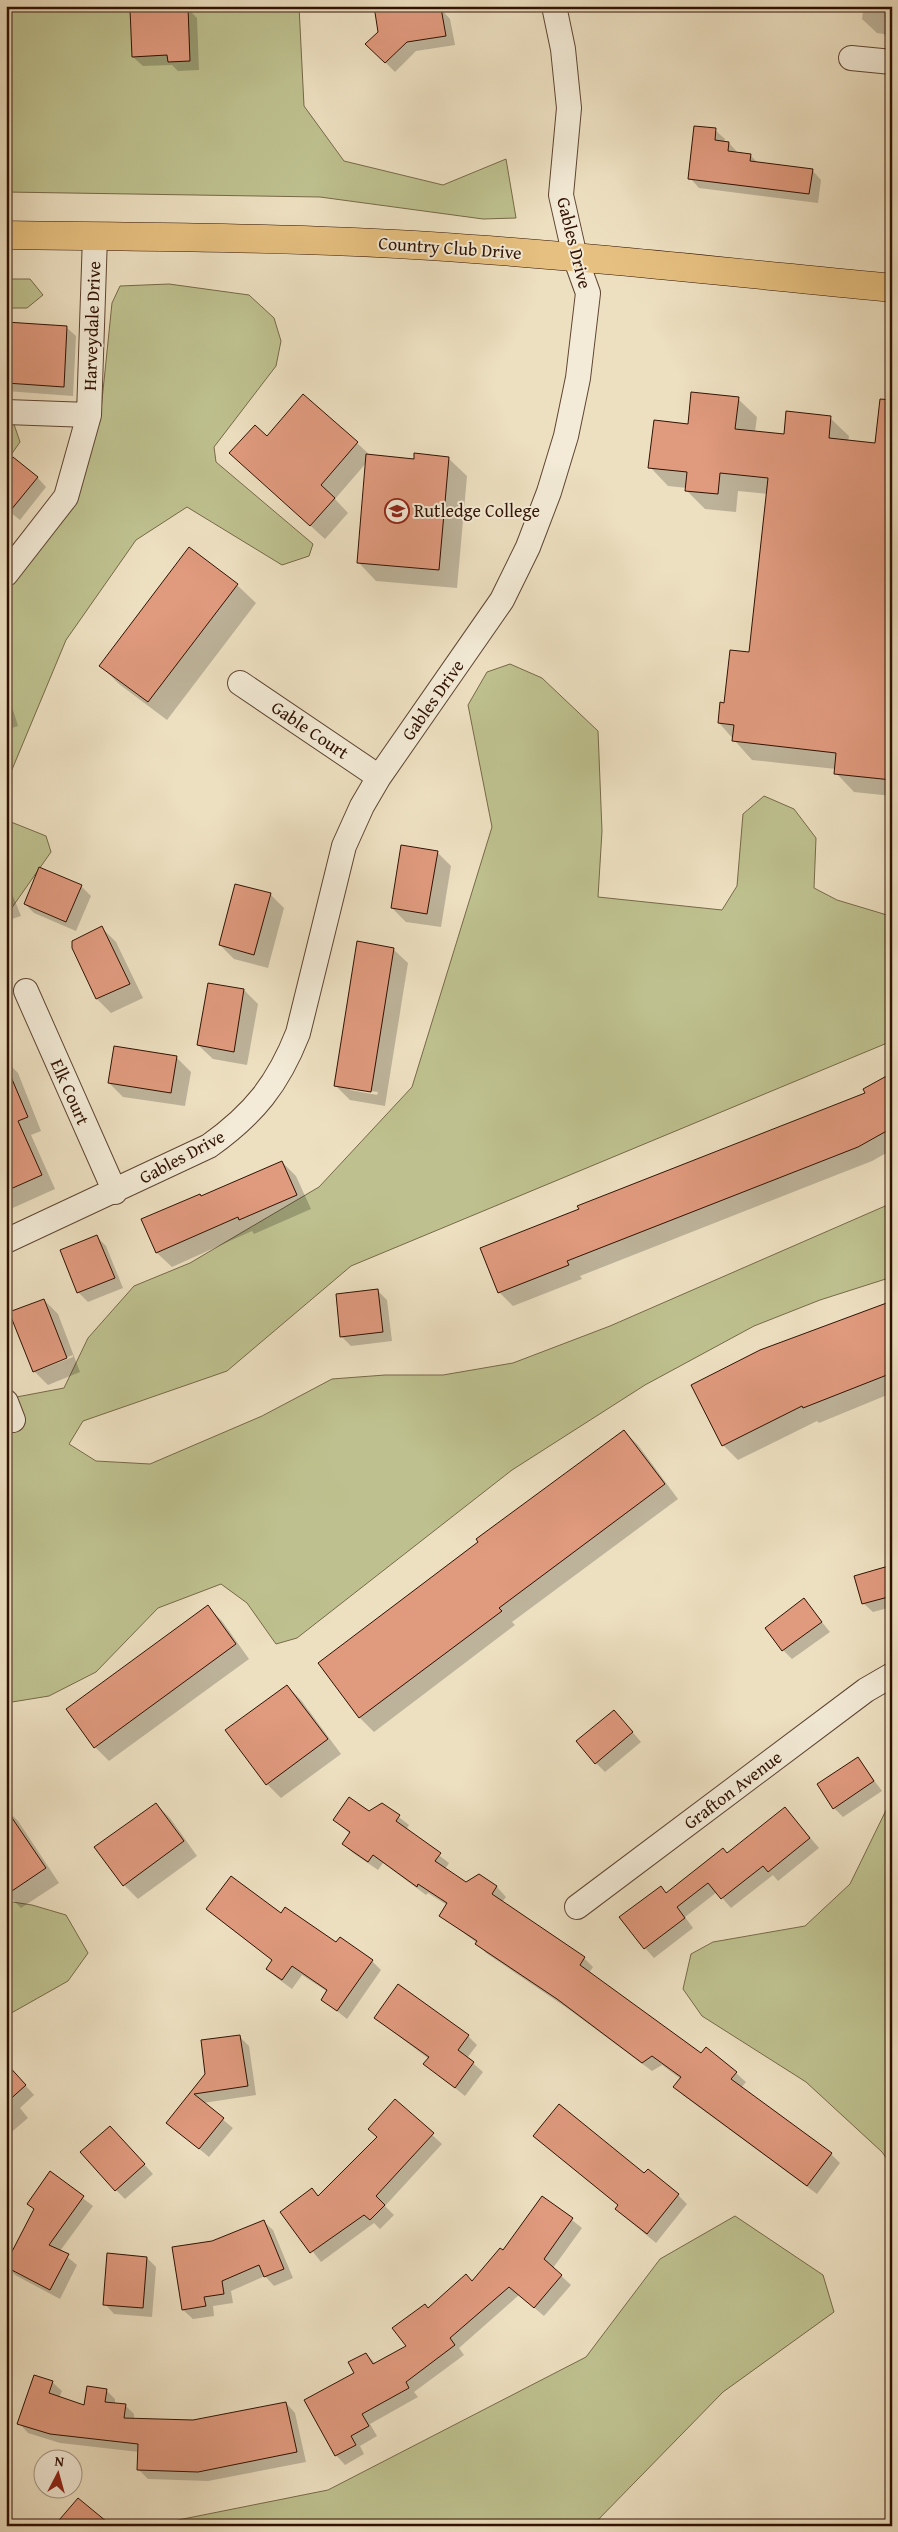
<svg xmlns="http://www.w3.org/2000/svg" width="898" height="2532" viewBox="0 0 898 2532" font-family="'Gentium Book Plus',serif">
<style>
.green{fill:#bec18f;stroke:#776948}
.shadow{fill:#0003;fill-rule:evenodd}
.building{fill:#e09a7e;stroke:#301102}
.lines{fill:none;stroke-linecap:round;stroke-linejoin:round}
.street-casing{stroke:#5f4532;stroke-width:26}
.primary-casing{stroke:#301102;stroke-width:29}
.street{stroke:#f3ebd7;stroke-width:24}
.primary{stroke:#e6c080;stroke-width:28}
.labels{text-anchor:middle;stroke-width:4;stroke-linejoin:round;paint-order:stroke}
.street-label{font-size:18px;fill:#301102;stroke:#f3ebd7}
.poi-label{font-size:18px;fill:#301102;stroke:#f3ebd7;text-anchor:start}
</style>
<rect width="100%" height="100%" fill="#ede0c1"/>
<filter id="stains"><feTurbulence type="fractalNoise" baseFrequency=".004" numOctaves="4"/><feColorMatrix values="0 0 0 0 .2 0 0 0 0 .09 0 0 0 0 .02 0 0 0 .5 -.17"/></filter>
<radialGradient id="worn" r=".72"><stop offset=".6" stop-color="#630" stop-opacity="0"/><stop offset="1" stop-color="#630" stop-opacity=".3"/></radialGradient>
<!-- green -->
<path class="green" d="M6,6H299L304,106L344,161L443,185L506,159L516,218L483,219L320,197L6,192Z
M6,279H30L43,295L27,308H6Z
M169,284L249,295L274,318L281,341L276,366L214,447L216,462L313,544L309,556L282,565L187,507L136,540L66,640L6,784V587L77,500L101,410L112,303L120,286Z
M6,401L20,442L6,462Z
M510,664L542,678L598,731L602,831L598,897L722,910L737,886L743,814L764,796L794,809L816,838L814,888L837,900L887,915L892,918V1041L351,1266L227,1371L83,1421L69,1444L96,1461L150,1464L262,1416L332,1379L385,1375H443L513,1363L610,1326L892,1203V1277L820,1300L754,1326L645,1385L512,1470L297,1638L276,1644L247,1603L221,1584L158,1608L96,1672L49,1696L6,1703V1399L64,1388L88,1338L134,1286L190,1263L319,1187L412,1087L492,827L468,705L487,672Z
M6,820L46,836L51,852L6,916Z
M892,1798V2166L882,2152L806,2082L702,2016L683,1989L691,1954L713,1942L805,1926L850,1884Z
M6,1901L32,1905L66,1915L88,1953L68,1981L6,2016Z
M735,2216L823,2275L834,2312L723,2392L592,2526H161L178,2520L328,2490L586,2357L660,2259Z"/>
<!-- shadow -->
<path class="shadow" d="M375,6H435L436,10L441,9L450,19L455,45L416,51L395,72L367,44L379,32Z
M864,6H892V43L884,34L877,33L862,19Z
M187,8L197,18L199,70L178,71L172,65L143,66L133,57Z
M715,130L725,139L724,142L729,143L738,153L750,155L759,164L812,170L821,180L818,203L699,188L690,178Z
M6,323L66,327L76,336L73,396L6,391Z
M738,399L757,417L755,432L785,435L830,418L849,436L848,442L876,445L892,414V796L854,792L836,773V769L752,760L719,723L725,704L750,653L768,494L738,491L736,512L705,509L686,490L687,488L668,486L650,467L689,425Z
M267,438L357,443L371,456L415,461L448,458L467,476L457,588L376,581L358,562L367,462L335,499L348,513L325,539L245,466Z
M37,477L46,487L20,520L6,509Z
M237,585L256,603L167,720L119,684L101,666Z
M6,687L18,726L6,730Z
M437,852L451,866L441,927L406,922L392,908Z
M6,879L21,916L6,921Z
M81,886L91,896L76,931L34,913L25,904Z
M270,894L284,908L268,968L234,959L220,945Z
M102,928L116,942L143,998L111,1013L97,999L73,947Z
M393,949L408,963L385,1106L350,1100L336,1086ZM350,1088L378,1092L377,1095L350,1090Z
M244,990L258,1004L247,1065L213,1059L198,1045Z
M176,1057L191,1072L185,1106L123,1097L109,1083Z
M6,1061L18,1073L41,1131L31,1135L55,1189L6,1211Z
M892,1075V1150L872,1161L580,1276L582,1279L513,1306L499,1292L867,1093Z
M282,1162L296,1176L311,1209L254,1234L252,1231L172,1267L157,1253L143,1220L202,1197Z
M97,1237L106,1246L123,1288L88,1302L78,1292Z
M378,1291L387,1300L392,1341L351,1346L341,1336Z
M44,1300L58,1314L80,1372L48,1385L34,1371ZM73,1355V1357L39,1370V1368Z
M892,1302V1393L819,1423L817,1421L738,1460L723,1445L761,1352Z
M624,1431L638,1445L678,1499L512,1622L515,1625L374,1732L360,1718L320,1664Z
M892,1567V1607L873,1612L863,1603Z
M804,1600L830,1632L792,1659L783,1650Z
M208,1607L222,1621L249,1659L109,1761L95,1747L68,1709Z
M287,1686L301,1700L341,1754L281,1798L267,1784L227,1731Z
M623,1721L641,1742L605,1772L596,1763Z
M858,1759L882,1791L843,1817L834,1808Z
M156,1804L170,1818L197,1856L138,1899L124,1885Z
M382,1804L409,1825L406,1830L449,1863L445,1869L466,1884L479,1876L497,1887L506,1897L502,1902L584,1958L593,1967L589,1973L701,2054L736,2073L746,2082L741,2088L831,2154L840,2163L817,2194L684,2096L675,2087L681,2079L662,2065L652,2071L567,2008L486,1953L477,1943L440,1915L447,1905L428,1893L426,1895L383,1863L378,1870L353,1853L343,1844L350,1834L335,1820L369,1812Z
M785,1808L819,1848L778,1881L773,1875L731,1908L717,1892L685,1917L693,1928L654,1958L645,1948L667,1894L727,1855Z
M6,1809L18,1821L59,1883L21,1908L7,1894Z
M208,1909L281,1914L372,1961L381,1970L347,2019L323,2000L328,1992L302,1975L292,1989L277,1978L267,1969L273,1961Z
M375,2018L468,2036L477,2045L467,2058L483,2072L465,2096L425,2064L429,2059Z
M240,2037L249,2046L256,2095L203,2103L233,2128L209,2157L168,2123Z
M6,2064L34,2095L20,2108L28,2118L8,2135L10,2137L6,2141Z
M395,2101L442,2144L385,2206L394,2215L380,2229L374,2223L321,2262L282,2212L312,2189L319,2197L378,2138Z
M534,2136L645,2174L678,2195L687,2204L656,2243L626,2218L617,2209L619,2206Z
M120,2137L153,2174L125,2199L116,2190Z
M50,2173L93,2206L60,2251L77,2265L60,2299L15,2275L6,2266L35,2210L29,2204Z
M543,2197L582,2228L553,2268L571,2285L544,2316L519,2295L459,2348L464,2355L414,2392L418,2397L370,2424L377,2436L360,2446L364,2454L345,2465L336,2455L356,2373L366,2354L376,2364L408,2346L428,2309L473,2282L503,2252Z
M263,2221L273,2230L293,2278L274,2286L265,2276L231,2291L233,2303L213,2306L214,2316L193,2319L183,2310L212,2242Z
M147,2258L156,2267L152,2317L114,2314L105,2304Z
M52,2382L62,2391L59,2398L85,2407L106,2390L115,2399V2404L125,2405L134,2414V2420L193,2422L286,2403L295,2413L306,2462L208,2481L148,2479L139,2470V2452L60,2443L28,2433L19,2423Z"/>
<!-- building -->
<path class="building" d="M374,6H428L429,10L441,8L446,36L407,42L385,63L365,44L378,32Z
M188,7L190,61L168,62L167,55L132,57L130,9Z
M694,126L716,128L715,140L729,142L728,151L751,154L750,161L813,169L809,194L688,179Z
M6,322L67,326L64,387L6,383Z
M691,392L739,397L735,429L784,434L786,411L831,416L829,438L875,443L880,399L892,400V780L834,774L836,753L732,741L734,725L718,723L720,702L724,703L730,650L749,652L768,478L720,473L718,494L685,491L687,472L648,468L654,420L688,424Z
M303,394L358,442L321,485L335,498L310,526L229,453L255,425L267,436Z
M414,453L449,457L439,570L357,563L366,454L414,459Z
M13,457L38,477L6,516V466Z
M189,547L238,584L148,702L99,666Z
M401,845L438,851L427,914L391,908Z
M39,867L82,885L66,922L24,904Z
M235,884L271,893L254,955L219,945Z
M102,926L130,984L96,999L72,948V941Z
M357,941L394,948L371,1092L334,1086Z
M208,983L244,989L234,1052L197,1045Z
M114,1046L177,1056L171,1093L108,1083Z
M6,1065L28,1117L18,1121L42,1175L6,1191Z
M892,1073V1128L858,1147L567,1261L569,1265L498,1293L480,1248L579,1209L577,1206L865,1093L863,1089Z
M282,1161L297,1195L239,1220L238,1217L156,1253L141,1219L200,1194L201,1196Z
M97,1235L115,1278L77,1293L60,1250Z
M378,1289L383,1332L340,1337L336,1294Z
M44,1299L67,1358L33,1372L9,1312Z
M892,1301V1373L803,1408L802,1406L722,1446L691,1385L760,1350Z
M624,1430L665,1484L499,1608L502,1611L359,1718L318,1663L478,1542L476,1539Z
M892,1565V1596L862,1604L854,1576Z
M804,1598L822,1622L782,1651L765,1628Z
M208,1605L236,1644L94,1748L66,1709Z
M287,1685L328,1739L266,1785L225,1730Z
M614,1710L633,1732L595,1764L576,1741Z
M858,1757L874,1781L833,1809L817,1784Z
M349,1797L369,1811L382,1803L400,1815L396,1821L441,1853L435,1861L466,1882L479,1874L497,1886L492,1894L585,1957L580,1965L701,2053L706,2047L737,2072L731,2079L832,2153L807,2186L673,2087L681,2077L652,2056L642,2063L557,1999L475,1944L477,1941L439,1916L447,1903L418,1884L417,1887L373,1855L368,1862L342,1844L350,1832L333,1820Z
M156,1803L184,1841L123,1886L94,1847Z
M785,1807L810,1838L768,1872L763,1866L721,1899L708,1883L677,1907L685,1918L644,1949L619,1917L661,1886L666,1893L723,1848L727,1853Z
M6,1809L46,1868L6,1895Z
M231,1876L281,1913L285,1907L336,1942L340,1937L373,1960L337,2011L321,2000L327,1990L292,1966L282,1980L266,1969L272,1960L206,1909Z
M398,1984L469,2035L458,2050L474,2062L455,2088L423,2064L429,2057L374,2018Z
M240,2035L248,2086L194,2094L224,2118L199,2149L166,2123L205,2074L201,2040Z
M6,2063L26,2085L6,2103Z
M395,2099L434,2133L376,2196L385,2205L370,2220L364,2215L310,2253L280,2212L312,2188L318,2196L377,2137L368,2129Z
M559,2104L644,2173L648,2169L679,2194L647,2234L615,2209L618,2205L533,2136Z
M110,2126L145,2164L115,2191L80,2152Z
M50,2171L84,2196L49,2245L69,2254L50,2290L6,2267V2263L34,2209L27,2204Z
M542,2196L573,2218L544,2259L562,2275L534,2308L509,2287L450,2338L455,2345L406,2382L409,2388L362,2414L369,2426L351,2436L356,2445L335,2456L304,2400L354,2373L348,2362L366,2353L373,2364L406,2346L392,2328L425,2304L428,2308L466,2274L472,2281L500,2248L503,2250Z
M264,2220L284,2269L264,2277L259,2265L222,2281L224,2294L204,2297L206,2306L182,2310L172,2247L212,2241Z
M107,2253L147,2257L143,2308L103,2305Z
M34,2375L53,2381L49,2393L84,2405L87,2386L107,2389L105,2402L126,2404L124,2418L193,2420L286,2402L297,2452L198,2472L137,2470L138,2444L50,2434L17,2424Z
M78,2498L112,2526H54Z"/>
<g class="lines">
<defs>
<path id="street" d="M851,58L892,62
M6,412L89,415
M6,574L66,497L89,415L95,236
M240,683L379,777
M26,991L115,1192
M6,1241L209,1146C254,1114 278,1084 298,1033L344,846L362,806L379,777L502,600L528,547L549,492L566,436L578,378L588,293L575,257L561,195L569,108L563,49L554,6
M6,1402L13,1420
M577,1907L866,1690L892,1675"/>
<path id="primary" d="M6,235C148,237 289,237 430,246C584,256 738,273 892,288"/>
</defs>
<!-- street casing -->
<use href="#street" class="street-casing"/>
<!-- primary casing -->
<use href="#primary" class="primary-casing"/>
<!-- street -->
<use href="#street" class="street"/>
<!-- primary -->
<use href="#primary" class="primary"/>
</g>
<!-- icons -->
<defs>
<symbol id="school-ring" viewBox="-11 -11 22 22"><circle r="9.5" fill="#f3ebd7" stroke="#8f2418" stroke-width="1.5"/><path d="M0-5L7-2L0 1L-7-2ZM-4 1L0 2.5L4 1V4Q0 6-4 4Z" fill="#8f2418"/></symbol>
</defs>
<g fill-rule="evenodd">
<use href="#school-ring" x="383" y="497" width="28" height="28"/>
</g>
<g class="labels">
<!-- street labels -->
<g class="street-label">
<text transform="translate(574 243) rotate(76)" y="6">Gables Drive</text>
<text transform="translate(450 248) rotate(4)" y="6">Country Club Drive</text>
<text transform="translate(92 326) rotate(-88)" y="6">Harveydale Drive</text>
<text transform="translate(433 700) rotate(-55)" y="6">Gables Drive</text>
<text transform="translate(310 730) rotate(34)" y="6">Gable Court</text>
<text transform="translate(70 1092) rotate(66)" y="6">Elk Court</text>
<text transform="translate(182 1157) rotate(-28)" y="6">Gables Drive</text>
<text transform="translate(733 1790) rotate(-37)" y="6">Grafton Avenue</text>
</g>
<!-- poi labels -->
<g class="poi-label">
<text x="414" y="517">Rutledge College</text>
</g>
</g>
<!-- margin -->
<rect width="898" height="2532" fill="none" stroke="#ede0c1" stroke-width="25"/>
<rect x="8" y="8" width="883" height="2517" fill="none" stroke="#301102" stroke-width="2.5"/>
<rect x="12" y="12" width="873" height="2507" fill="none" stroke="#301102"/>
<!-- north arrow -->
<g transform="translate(58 2474) rotate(6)"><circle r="24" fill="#f3ebd7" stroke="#a59482"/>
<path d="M0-4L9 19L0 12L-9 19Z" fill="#8f2418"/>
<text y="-8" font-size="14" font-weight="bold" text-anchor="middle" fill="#301102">N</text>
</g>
<rect width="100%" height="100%" filter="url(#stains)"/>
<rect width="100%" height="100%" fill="url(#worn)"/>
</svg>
